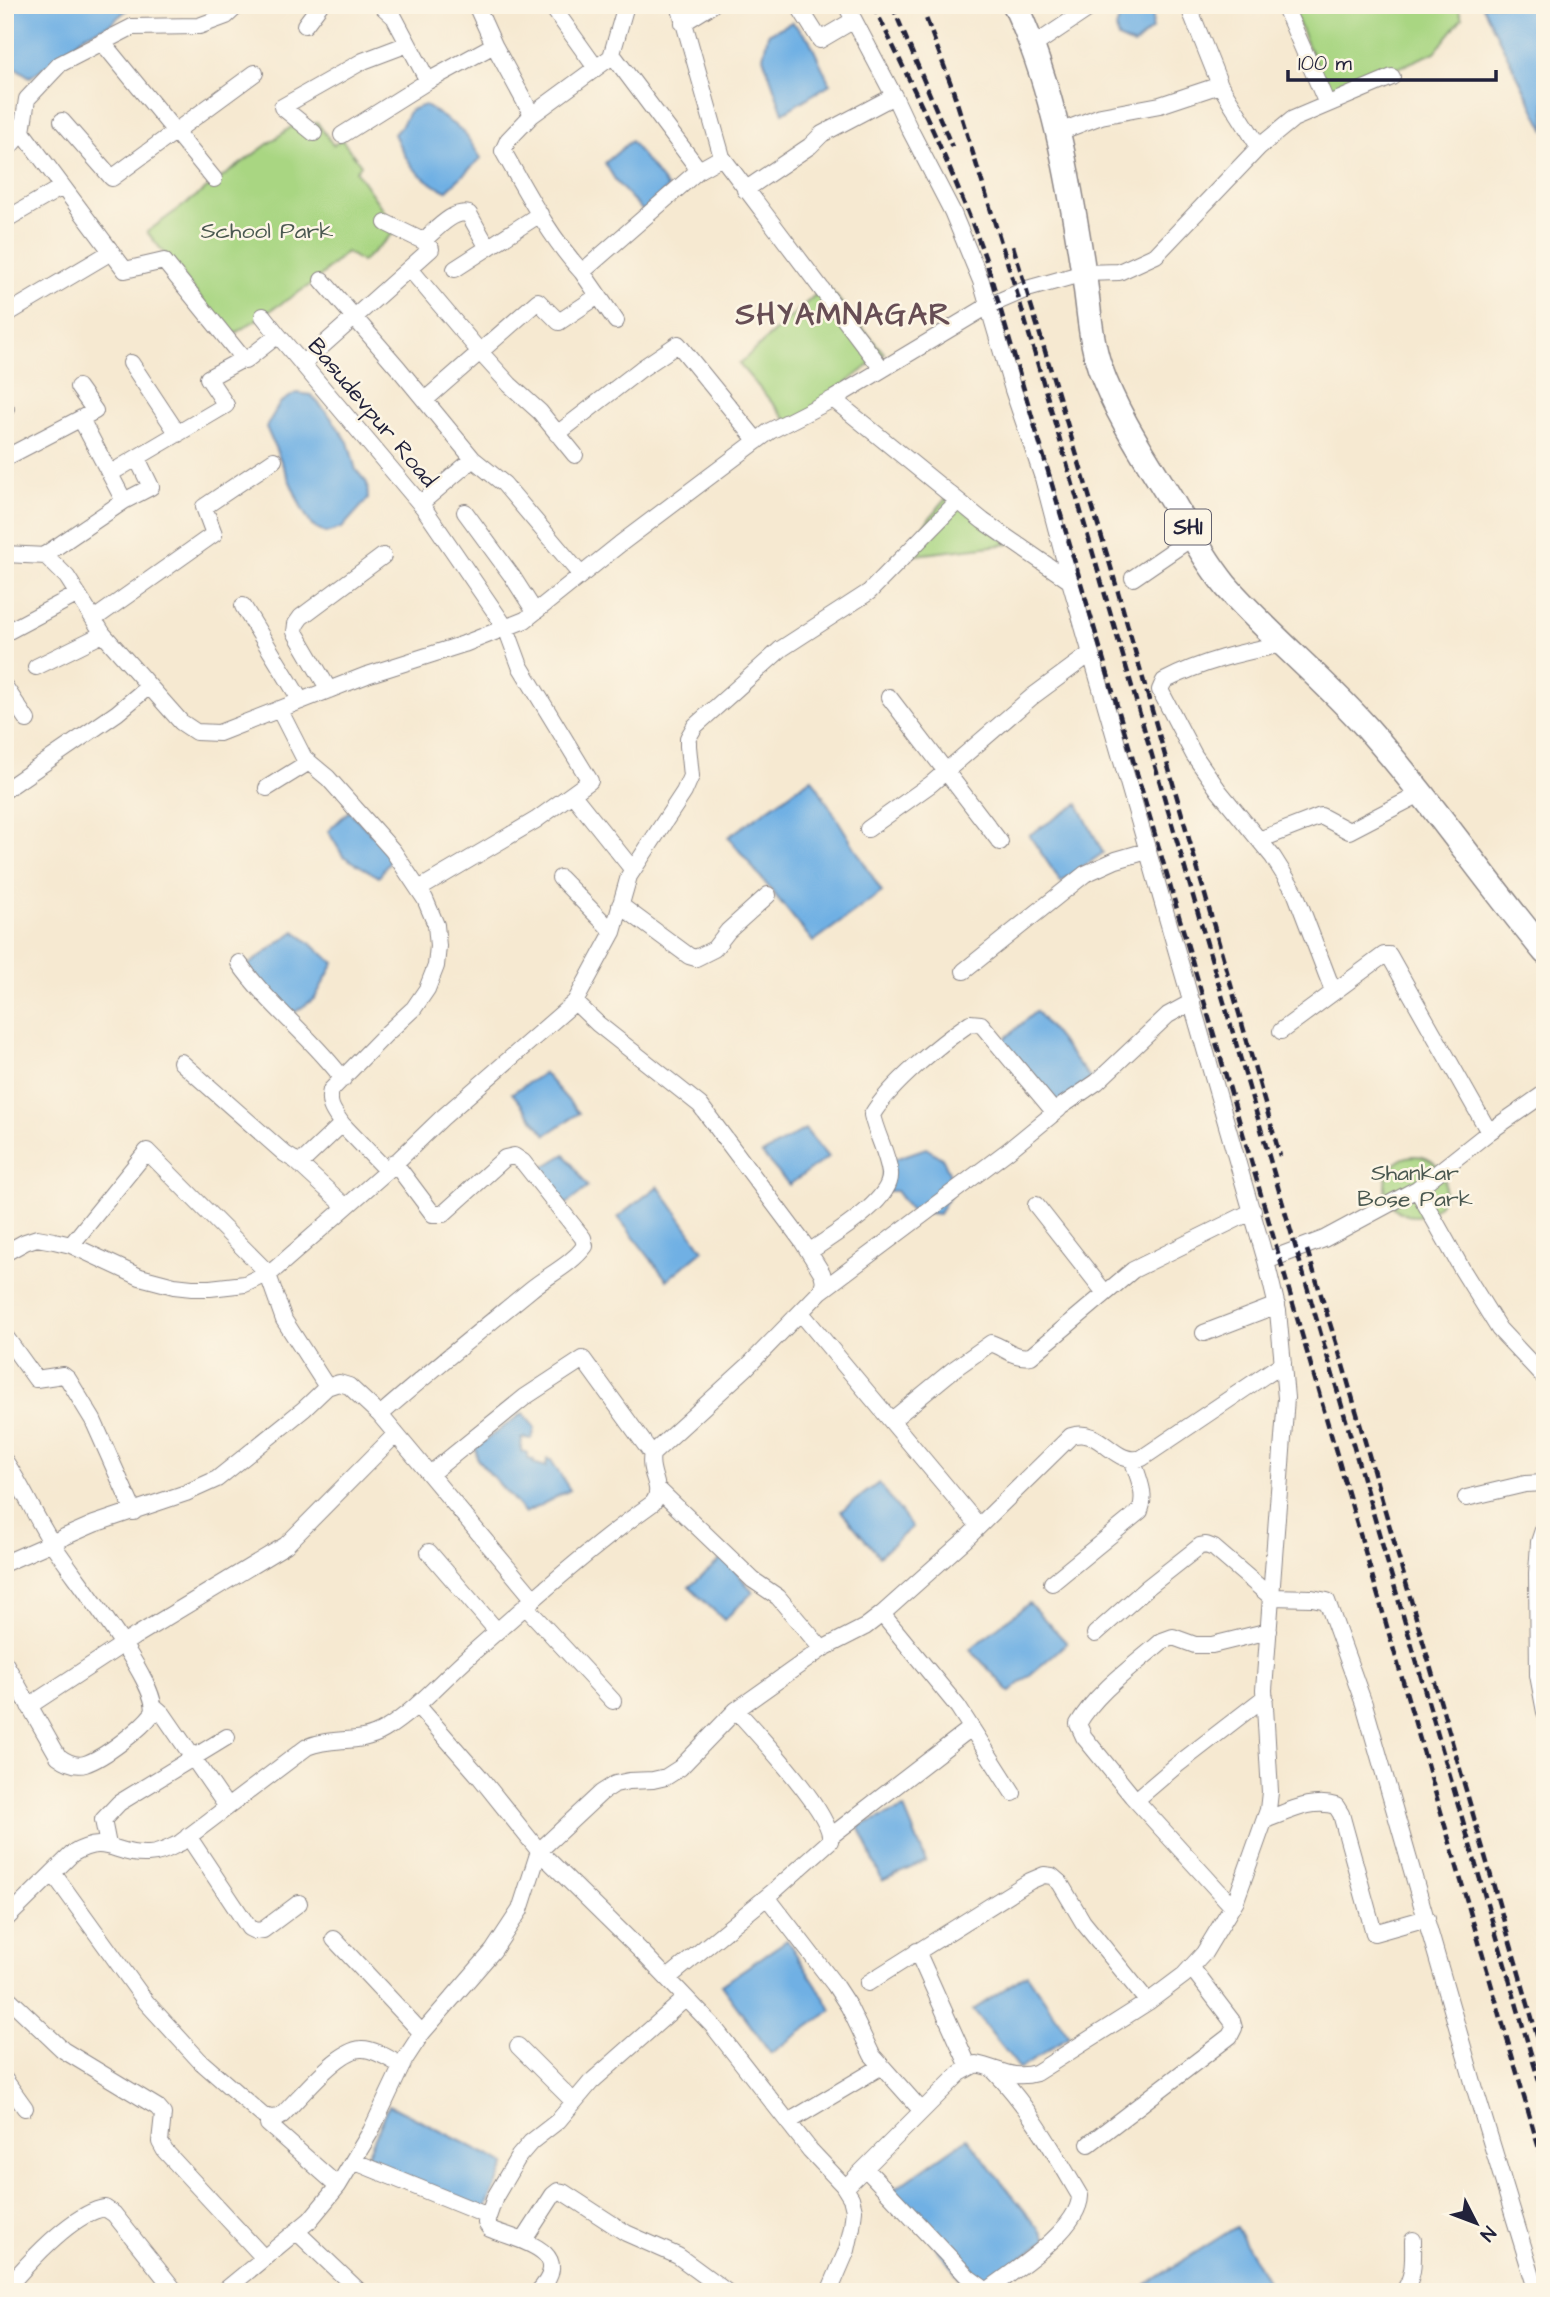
<svg xmlns="http://www.w3.org/2000/svg" width="1550" height="2297" viewBox="0 0 1550 2297" font-family="'Architects Daughter',sans-serif">
<style>
.green{fill:#a9d682;stroke:#667c5e;stroke-width:2}
.water{fill:#6fb0e4;stroke:#486990;stroke-width:2}
.lines{fill:none;stroke-linecap:round;stroke-linejoin:round}
.street-casing{stroke:#8c8686;stroke-width:18}
.primary-casing{stroke:#8c8686;stroke-width:27}
.street{stroke:#fff;stroke-width:16}
.primary{stroke:#fff;stroke-width:24}
.rail{stroke:#22223b;stroke-width:4.5;stroke-dasharray:10 5;stroke-linecap:butt}
.labels{text-anchor:middle;stroke-width:5;stroke-linejoin:round;paint-order:stroke}
.shield{fill:#fcf5e5;stroke:#63616e;stroke-width:2}
.shield-label{font-size:21px;font-weight:bold;fill:#22223b}
.park-label{font-size:23px;fill:#4a5850;stroke:#fcf5e5}
.street-label{font-size:23px;fill:#22223b;stroke:#fcf5e5}
.district-label{font-size:30px;font-weight:bold;letter-spacing:2px;fill:#674e55;stroke:#fcf5e5}
</style>
<rect width="100%" height="100%" fill="#fcf5e5"/>
<filter id="ink" filterUnits="userSpaceOnUse"><feTurbulence type="fractalNoise" baseFrequency=".0143" numOctaves="2"/><feDisplacementMap in="SourceGraphic" scale="14" xChannelSelector="R" yChannelSelector="G"/><feConvolveMatrix kernelMatrix="1 2 1 2 8 2 1 2 1" color-interpolation-filters="sRGB"/></filter>
<filter id="wash" filterUnits="userSpaceOnUse"><feTurbulence type="fractalNoise" baseFrequency=".00686" numOctaves="4" result="noise"/><feDisplacementMap in="SourceGraphic" scale="28" xChannelSelector="R" yChannelSelector="G"/><feGaussianBlur stdDeviation="1.57" result="paint"/><feColorMatrix in="noise" values="0 0 0 0 0 0 0 0 0 0 0 0 0 0 0 0 0 1.4 0 .05"/><feComposite in="paint" operator="in"/></filter>
<g filter="url(#wash)">
<rect width="100%" height="100%" fill="#f6e9d1"/>
<!-- green -->
<path class="green" d="M1291,5H1457L1462,18L1435,52L1330,98Z
M298,122L308,127L317,122L333,145L342,140L361,165L356,171L397,230L362,262L346,252L313,283L231,336L147,232Z
M826,285L884,353L792,426L739,364Z
M947,497L1009,544L898,557Z
M1385 1186a30 30 0 1 1 60 0a30 30 0 1 1-60 0Z"/>
<!-- water -->
<path class="water" d="M5,5H127L128,9L109,25L85,35L61,56L30,77L5,61Z
M1124,5H1154L1152,29L1134,45L1118,38L1116,28Z
M1482,5H1545V131Z
M792,22L809,39L830,84L783,113L763,57L768,34Z
M425,105L463,131L481,158L446,191C416,177 407,163 394,134L402,125L410,110Z
M631,141L668,188L644,212L617,183L605,163Z
M296,393L311,395L329,415L348,442L356,470L367,483L368,499L342,528L326,533L312,526L302,509L266,427L280,403Z
M812,778L882,892L813,942L728,837Z
M1078,804L1103,853L1061,882L1029,835Z
M349,811L393,856L379,877L343,856L328,831Z
M295,931L334,963L315,998L291,1015L247,966Z
M1036,1011L1091,1079L1055,1105L1001,1042Z
M544,1073L579,1113L546,1135L512,1093Z
M805,1129L828,1157L789,1185L762,1154Z
M926,1148L943,1159L955,1186L939,1214L911,1211L896,1191H882L883,1163Z
M565,1154L588,1187L565,1205L539,1170Z
M658,1186L703,1250L667,1280L618,1217Z
M523,1413L535,1428L532,1439L522,1438L521,1451L528,1453V1459L534,1460L533,1463L546,1467L547,1459L551,1460L570,1490L525,1513L477,1459L476,1447Z
M879,1483L912,1527L879,1556L841,1511Z
M724,1557L753,1592L724,1620L689,1587Z
M1029,1603L1067,1643L1010,1692L970,1649Z
M904,1808L926,1861L882,1881L859,1826Z
M787,1940L832,2010L771,2053L721,1985Z
M1027,1974L1069,2036L1020,2069L973,2010Z
M389,2105L506,2164L483,2214L361,2169Z
M967,2138L1047,2239L973,2292H971L892,2191Z
M1236,2227L1273,2292H1151L1146,2284Z"/>
</g>
<g filter="url(#ink)">
<g class="lines">
<defs>
<path id="street" d="M381,5L394,17L428,81L494,45L532,115L611,57L615,58L699,170
M476,5L494,45
M551,5L596,68
M679,5L722,157L882,369
M798,5L820,40L854,20
M846,5L894,96
M1188,5L1220,85L1259,147
M1284,5L1327,104
M683,23L712,5
M305,25L320,5
M102,42L214,179
M1033,46L1094,5
M611,57L626,5
M532,115L508,140L503,151C527,193 549,236 582,272L699,170L722,157
M62,121L112,178L255,73
M22,132L125,270L164,261L245,361L278,335L423,507L506,628L520,666L590,781L536,820L419,889
M1059,132L1101,116L1160,105L1220,85
M314,133L282,107L363,61L408,44
M342,135L428,81
M5,152L22,132L27,99L60,64L132,27L199,26L226,16L238,5
M745,190L810,146L822,134L894,96L909,128L952,211L981,281L1013,390L1043,478L1070,581
M5,220L62,187
M423,241C435,231 453,209 469,214L488,248
M410,269L480,352L510,385L540,412L575,455
M455,269L540,214
M582,272L616,321
M322,280L399,369L473,459L420,504
M5,315L111,252
M263,316L278,335
M131,363L178,434
M302,364L431,249L423,241L386,223
M833,399L983,521L1070,581L1266,1261L1324,1239L1417,1189L1489,1132L1545,1093
M425,400L538,301L559,322L598,296
M5,408L6,409
M81,419L124,501
M557,434L641,369L678,344L757,441
M5,458L95,411L78,387
M473,459L504,484L581,575
M111,473L226,405L208,378L243,359
M465,512L512,576L535,612
M5,554L46,556L67,577L103,634L181,722L196,732L219,733L367,675L464,644L525,620L620,544L770,431L833,399L988,306L1027,289L1084,273L1119,272L1156,255L1259,147L1293,119L1392,77
M43,556L124,501L151,487L137,458
M1133,578L1193,537
M243,606L301,701
M94,619L214,534L204,507L274,460
M5,633L78,594
M1284,644C1242,652 1203,661 1164,681L1160,690L1194,755L1219,791L1273,857L1295,892L1333,991
M36,667L103,634
M5,687L27,720
M329,690L295,632L296,624L301,617L383,556
M889,697L1000,842
M267,788L309,762
M5,790L117,713L149,686
M573,795L633,870
M868,829L931,784L1033,696L1090,654
M1259,840L1321,816L1349,831L1422,793
M560,878L613,932
M620,905L689,956L696,958L714,949L728,931L768,895
M239,963C269,1006 312,1037 343,1079
M964,971L1085,874L1116,860L1147,851
M1281,1031L1384,955H1389L1489,1132
M181,1062L285,1154L296,1161L304,1160L342,1124C334,1112 327,1105 331,1090L385,1035L414,1008L427,989L436,966L438,946L436,925L425,899L393,851L328,778L304,758L279,709
M342,1124L387,1171
M296,1161L346,1207
M1417,1189L1463,1271L1499,1329L1545,1378
M1036,1205L1105,1293
M71,1245L147,1151L267,1272L284,1320L327,1387
M809,1252C830,1237 893,1201 890,1173C887,1152 876,1134 872,1115C890,1084 941,1043 970,1023L981,1024L1051,1108L1056,1110L1097,1082L1168,1015L1192,1002
M5,1253L25,1242L37,1238L54,1241L71,1245L140,1277L174,1286L192,1288H210L245,1284L274,1270L387,1171L442,1118L575,1002L613,932L629,876L684,792L691,776L688,746V738L695,726L781,649L869,592L958,501
M821,1291L1009,1150L1059,1109
M801,1313L979,1526
M1204,1333L1277,1305
M5,1336L36,1379L63,1375L68,1379L93,1420L134,1512
M380,1415C429,1372 480,1331 530,1290C548,1275 571,1265 585,1246L583,1238L523,1162L514,1156L505,1158L443,1214H433L394,1162
M892,1420L954,1369L991,1343C1006,1348 1014,1359 1031,1356L1133,1270L1253,1211
M5,1461C22,1486 34,1514 50,1540C68,1570 162,1685 153,1713C141,1729 104,1758 85,1764C75,1767 66,1762 58,1756L5,1663
M430,1474L525,1397L583,1359L652,1454
M658,1489L753,1580L778,1597L822,1649
M1466,1498L1525,1484L1545,1483
M1545,1524L1539,1542L1537,1573L1538,1675L1545,1712
M429,1552L497,1631
M5,1563L94,1524L186,1493L217,1479L304,1409L327,1387L339,1383L349,1386L380,1415L533,1598
M1052,1583L1140,1511C1147,1494 1138,1478 1133,1461
M525,1606L613,1701
M882,1614L958,1707L1013,1793
M1095,1634L1148,1587L1200,1546L1206,1545L1214,1548L1271,1597L1312,1598L1327,1601L1364,1704L1475,2089L1537,2292
M417,1705L479,1776L539,1851L640,1950L713,2026L810,2150L843,2185L851,2198L854,2210L852,2227L847,2250L829,2292
M29,1706L134,1637L286,1545L396,1434
M155,1707L163,1714L227,1807
M1136,1800L1177,1765L1265,1697
M1265,1820C1288,1812 1312,1798 1336,1806L1341,1814L1374,1933L1427,1918
M188,1836L249,1928L255,1931L263,1930L299,1903
M831,1836L971,1728
M108,1845L103,1820L119,1803L227,1737
M53,1873L146,2002L200,2061L262,2115L271,2118L280,2117C298,2100 337,2050 361,2049C374,2048 391,2060 402,2066
M767,1897L834,1984L849,2007L872,2055L921,2110
M1232,1906L1132,1796L1084,1737L1078,1724C1097,1691 1134,1666 1162,1641L1173,1637L1195,1645H1212L1269,1631
M5,1920L72,1854C107,1833 115,1856 148,1854C160,1854 169,1848 180,1843L307,1747C333,1736 359,1745 384,1730C415,1711 441,1681 468,1657C528,1604 587,1550 653,1503C665,1487 647,1474 652,1454L747,1367L821,1291L824,1281L822,1273L802,1241L700,1105L598,1024L575,1002
M334,1939L422,2033
M917,1951L969,2067
M668,1978L774,1891L830,1841C835,1817 755,1731 736,1710
M868,1983L1030,1881L1044,1875L1052,1876L1060,1883L1083,1922L1148,2002
M5,1995L63,2050L157,2107L163,2114L160,2142L165,2151L263,2257
M518,2046L574,2102
M5,2080L25,2108
M788,2122L882,2066
M268,2124L338,2186
M1089,2144L1230,2036L1234,2028L1232,2021L1191,1967
M353,2161L488,2216
M865,2168L969,2278L987,2291C1013,2271 1079,2230 1080,2196C1054,2152 1030,2108 994,2071
M845,2188L960,2073L976,2064C1000,2069 1012,2080 1036,2073L1148,2002L1184,1975L1204,1953L1236,1900L1268,1810L1270,1792L1264,1690L1286,1398L1278,1311L1266,1261
M296,2231L360,2292
M524,2240L553,2195L558,2191L563,2192L626,2233L678,2256L727,2292
M5,2290C27,2264 72,2213 105,2208L114,2214L176,2292
M223,2292L310,2220L338,2186L371,2131L405,2059L422,2033L493,1951L520,1910L539,1851L601,1793L615,1784L629,1781L653,1780L666,1777L680,1768L736,1710L822,1649L865,1627L882,1614L966,1539L1071,1436C1102,1426 1113,1467 1142,1458L1283,1363
M538,2292C578,2250 516,2240 490,2229L486,2223L495,2197L519,2156L531,2142L558,2121L591,2082L686,1998
M1403,2292C1415,2277 1413,2258 1413,2240"/>
<path id="primary" d="M1015,5C1054,89 1069,179 1083,269C1089,303 1089,336 1100,368C1117,416 1146,458 1172,501C1189,530 1205,560 1226,586C1270,636 1323,678 1368,729C1431,800 1484,879 1545,952"/>
</defs>
<!-- street casing -->
<use href="#street" class="street-casing"/>
<!-- primary casing -->
<use href="#primary" class="primary-casing"/>
<!-- street -->
<use href="#street" class="street"/>
<!-- primary -->
<use href="#primary" class="primary"/>
<!-- rail -->
<path class="rail" d="M873,5C914,88 953,170 985,257L1279,1256L1545,2169
M892,5L952,147
M921,5L952,87L1017,293L1545,2102
M1013,246L1112,571L1280,1156
M1307,1250L1342,1362L1545,2063"/>
</g>
</g>
<g class="labels">
<!-- shield labels -->
<rect class="shield" x="1165" y="509.5" width="46" height="35" rx="5"/>
<g class="shield-label">
<text x="1188" y="534">SH1</text>
</g>
<!-- park labels -->
<g class="park-label">
<text x="267" y="238">School Park</text>
<text x="1415" y="1180">Shankar<tspan x="1415" dy="26">Bose Park</tspan></text>
</g>
<!-- street labels -->
<g class="street-label">
<text transform="translate(373 412) rotate(50)" y="8">Basudevpur Road</text>
</g>
<!-- district labels -->
<g class="district-label">
<text x="844" y="324">SHYAMNAGAR</text>
</g>
</g>
<!-- margin -->
<rect width="1550" height="2297" fill="none" stroke="#fcf5e5" stroke-width="28"/>
<!-- north arrow -->
<g transform="translate(1476 2223) rotate(132)" stroke="#fcf5e5" stroke-width="5" paint-order="stroke">
<path d="M0-5L12 26L0 18L-12 26Z" fill="#22223b"/>
<text y="-10" font-size="19" font-weight="bold" text-anchor="middle" fill="#22223b">N</text>
</g>
<!-- scale -->
<path d="M1288 70v10h208v-10" fill="none" stroke="#22223b" stroke-width="3.5"/>
<text x="1298" y="70" font-size="21" fill="#22223b" stroke="#fcf5e5" stroke-width="5" paint-order="stroke">100 m</text>
</svg>
